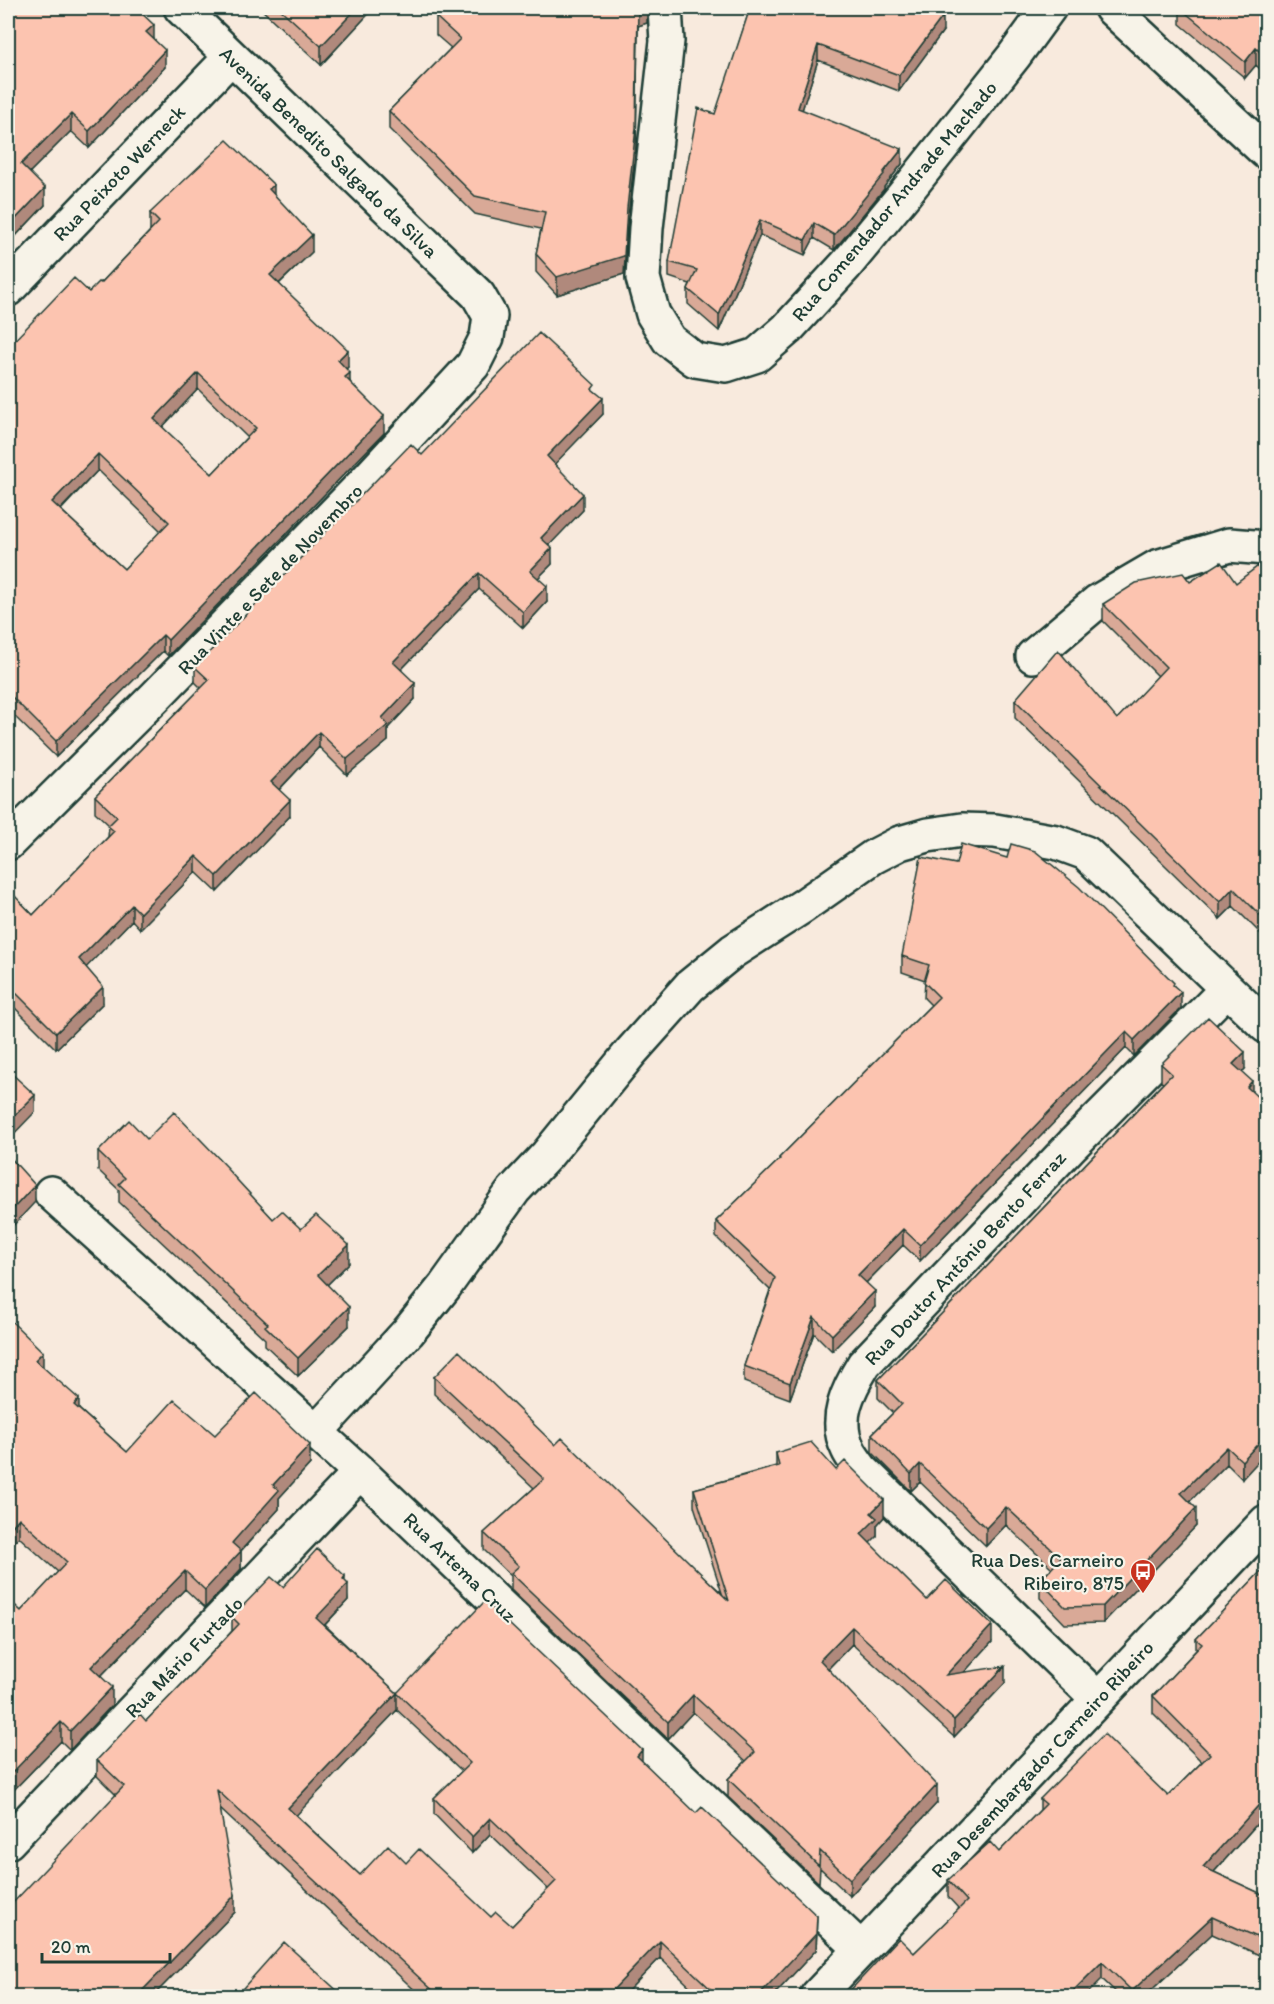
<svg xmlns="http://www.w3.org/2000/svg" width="1274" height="2004" viewBox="0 0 1274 2004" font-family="Itim,sans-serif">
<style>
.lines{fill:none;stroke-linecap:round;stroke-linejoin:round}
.minor-casing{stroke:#1f3d34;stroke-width:38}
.minor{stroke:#f7f3e8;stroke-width:33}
.wall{fill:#d9a997;stroke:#1f3d34;stroke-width:1.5;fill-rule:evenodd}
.shaded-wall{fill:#b0897b;stroke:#1f3d34;stroke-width:1.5}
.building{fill:#fcc4b0;stroke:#1f3d34;stroke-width:1.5;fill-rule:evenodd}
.labels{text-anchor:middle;stroke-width:4.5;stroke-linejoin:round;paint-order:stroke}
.street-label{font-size:20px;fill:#1f3d34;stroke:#f7f3e8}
.poi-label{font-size:20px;fill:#1f3d34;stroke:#f7f3e8;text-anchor:end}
</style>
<rect width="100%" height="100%" fill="#f8eadd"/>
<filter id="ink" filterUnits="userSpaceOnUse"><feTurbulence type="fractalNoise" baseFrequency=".0167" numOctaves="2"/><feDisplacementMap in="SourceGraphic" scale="12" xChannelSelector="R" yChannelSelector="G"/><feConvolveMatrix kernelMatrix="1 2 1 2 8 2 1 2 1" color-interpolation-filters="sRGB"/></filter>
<g filter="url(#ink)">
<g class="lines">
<defs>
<path id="minor" d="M665,8L667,41L646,228L643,278L653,314L669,340L695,360L726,365L757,355L787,329L846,265L903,196L1014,56L1049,8
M1111,8L1266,152
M8,289L231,57
M1033,656L1097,602L1157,567L1229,545L1266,548
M8,843L155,697L363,484L473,365L487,337L490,316L478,295L181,8
M51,1193L360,1472L861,1949
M316,1432L408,1332L445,1286L514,1190L547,1155L631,1052L690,986L733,951L803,906L873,857L900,843L928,835L962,830L995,831L1056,842L1086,853L1266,1026
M1098,1699L861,1469C857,1463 851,1456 848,1449C833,1419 848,1390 864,1364L1073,1144L1227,989
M8,1842L360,1472
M817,1996L1266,1522"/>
</defs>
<!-- minor casing -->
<use href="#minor" class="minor-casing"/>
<!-- minor -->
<use href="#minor" class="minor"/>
</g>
<!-- wall -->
<path class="wall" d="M8,8L154,39L165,67L89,148L71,131L30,172L45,205L8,244Z
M260,8H374L321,65Z
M647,8V23L638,26L636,146L627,226L624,274L557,295L536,272V254L541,229L475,214L389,129V111L451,48L436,35V17Z
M750,8L943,31L899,91L818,60L802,110L902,164L884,187V189L834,250L814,238L805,255L760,235L719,331L688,304V289L690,284L669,277V262Z
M1180,8H1266V75L1256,65L1245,78L1180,24Z
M274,194L312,252L279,284L348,367L346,369L350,382L384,433L168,656L163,651L56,757L8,710V347L89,292L101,283L150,231V213ZM198,389L247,437L212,474L162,427ZM98,470L161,531L124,569L61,510Z
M595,392L603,414L554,464L583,510L549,545L552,564L538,578L547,602L523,628L479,589L401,670L415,699L388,728V741L347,775L319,747L279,790L290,816L217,892L196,872L140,929L132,920L86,967L103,1003L56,1049L8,1001V889L33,915L108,837L109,825L95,812V796L201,688L195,682V667L422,455Z
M1266,560V939L1233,906L1220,919L1015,718V700L1117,719L1158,676L1103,621V604L1190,582L1236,583Z
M902,956L1174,986L1181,1008L1134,1056L1126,1048L920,1261L903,1245L866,1283L875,1307L832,1351L814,1333L790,1399L744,1382V1366L770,1290L716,1237V1221L779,1160V1158L931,1005L924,998L925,980L902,972Z
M1161,1064L1245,1069L1242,1072V1479L1227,1464L1190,1501L1196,1526L1103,1623L1065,1624L1040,1598V1581L1052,1568L1006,1525L986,1546L920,1482L911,1491L872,1452V1434L893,1413L878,1398V1380L1163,1083L1161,1082Z
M147,1139L228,1171L273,1219L301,1229L349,1263L327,1285L349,1326L298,1376L265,1345V1339L119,1202V1190L98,1170V1152Z
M43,1367L79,1409L127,1452L215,1435L310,1464L279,1498V1509L241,1551V1569L205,1608L185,1589L101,1676L112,1705L70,1750L61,1741L8,1796V1599L21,1611L58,1572L19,1537L8,1549Z
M434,1377L555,1445L722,1593L694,1506V1489L776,1466V1453L836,1470L884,1517L877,1525V1536L869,1543L927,1600L992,1642L964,1672L1005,1683L954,1737L852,1644L828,1669L937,1803L850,1896L820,1868L819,1883L728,1797V1779L746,1761L693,1712L668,1739L511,1590V1576L484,1550V1533L534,1488L434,1394Z
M1266,1566V1816L1265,1815L1214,1872L1266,1896V1958L1212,1934L1145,1996H1120L1102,1979L914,1953L959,1909L948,1897V1880L999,1852L1040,1810V1799L1168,1796L1202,1762L1153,1713V1696L1196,1650V1639Z
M345,1581L348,1600L325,1625L397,1693L642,1762L817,1933L816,1950L773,1996H700L660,1958L623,1996H421L220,1809L235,1912L153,1996H8L116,1795L97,1776V1760L146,1721L191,1675L232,1631V1617L283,1587ZM397,1710L462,1771L434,1798V1814L472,1853L490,1834L548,1889L512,1926L491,1917L406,1863L360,1875L296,1815Z"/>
<!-- shaded-wall -->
<path class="shaded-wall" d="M357,8H374L321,65V46Z
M638,8H647V23L638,26L636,146L627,226L624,274L557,295V277Z
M943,16V31L899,91V75Z
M154,25V42L146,32Z
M818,45V60L798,123V108Z
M1256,48V65L1245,78V62Z
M165,50V67L89,148V131Z
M71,114V131L21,181V164Z
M902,149V164L884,187V189L834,250V235Z
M274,185V202L269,189Z
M45,188V205L8,244V227Z
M760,220V235L719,331V315Z
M814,223V238L805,255V240Z
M312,235V252L270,292V275Z
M348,350V367L338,377V360Z
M198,373V389L154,436V419Z
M350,373V389L345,377Z
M603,398V414L547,472V456Z
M384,416V433L168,656V640Z
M98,454V470L52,518V502Z
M583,494V510L541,554V538Z
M552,548V564L530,586V571Z
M479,573V589L393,678V662Z
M547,586V602L523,628V612Z
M163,635V651L56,757V741Z
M415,683V699L388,728V741L347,775V759L382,718Z
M319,732V747L271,798V782Z
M290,800V816L217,892V876Z
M196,856V872L140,929V913Z
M1233,888V906L1220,919V902Z
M132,905V920L79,975V959Z
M103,987V1003L56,1049V1033Z
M1181,992V1008L1134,1056V1040Z
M1126,1032V1048L920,1261V1245Z
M1245,1052V1069L1233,1082V1064Z
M1252,1081V1099L1247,1087Z
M35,1095V1112L8,1140V1122Z
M35,1185V1202L8,1231V1214Z
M903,1229V1245L858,1291V1275Z
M349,1245V1263L318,1294V1275Z
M875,1291V1307L832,1351V1335Z
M349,1307V1326L298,1376V1358Z
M814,1317V1333L790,1399V1383Z
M43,1352V1370L35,1360Z
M79,1399V1418L74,1405Z
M1266,1435V1453L1242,1479V1461Z
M310,1445V1464L279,1498V1509L235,1557L241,1551V1569L205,1608V1590L232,1543L273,1485Z
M1227,1447V1464L1181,1510V1493Z
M920,1464V1482L911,1491V1474Z
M884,1500V1517L877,1525V1536L861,1552V1534L871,1513Z
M1006,1507V1525L986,1546V1528Z
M1196,1508V1526L1103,1623V1606Z
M19,1518V1537L8,1549V1531Z
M185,1571V1589L91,1686V1667Z
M345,1576V1587L348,1584V1600L316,1634V1618Z
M992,1625V1642L946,1692V1675Z
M852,1627V1644L820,1677V1660Z
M1005,1666V1683L954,1737V1720Z
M112,1687V1705L70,1750V1731Z
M397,1693V1710L288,1824V1808Z
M693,1695V1712L668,1739V1722Z
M61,1722V1741L8,1796V1777Z
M642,1750V1767L637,1756Z
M937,1785V1803L850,1896V1879Z
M1265,1798V1815L1203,1884V1867Z
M490,1818V1834L472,1853V1837Z
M235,1895V1912L153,1996H137Z
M817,1916L816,1950L773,1996H758Z
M1212,1917V1934L1145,1996H1132V1991Z
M660,1941V1958L623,1996H607Z
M1102,1962V1979L1085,1996H1068Z"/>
<!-- building -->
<path class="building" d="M8,8H136L154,25L146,32L165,50L89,131L71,114L21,164L45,188L8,227Z
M279,8H357L321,46Z
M445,8H638L636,128L627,208L624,256L557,277L536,254L545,212L475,196L389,111L460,39L436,17Z
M750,8H931L943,16L899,75L818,45L798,108L902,149L883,173L884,174L834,235L814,223L805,240L760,220L719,315L688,289L697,270L669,262L698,108L715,114Z
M1180,8H1266V58L1256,48L1245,62Z
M227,140L274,185L269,189L312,235L270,275L348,350L338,360L350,373L345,377L384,416L168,640L163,635L56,741L8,693V347L74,278L89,292L99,282L101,283L159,222L150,213ZM198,373L256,428L212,474L154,419ZM98,454L169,522L124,569L52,502Z
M539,333L595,385L592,389L603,398L547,456L583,494L541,538L552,548L530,571L547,586L523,612L479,573L393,662L415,683L382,718L388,725L347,759L319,732L271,782L290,800L217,876L196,856L140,913L132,905L79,959L103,987L56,1033L8,985V889L33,915L114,831L108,826L117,817L95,796L209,680L195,667L411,444L422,455Z
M1266,560V921L1233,888L1220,902L1015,700L1058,650L1117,719L1166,667L1103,604L1136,583L1183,573L1190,582L1221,562L1236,583Z
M961,844L1007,858L1011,844L1035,851L1079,887L1174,983L1173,985L1181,992L1134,1040L1126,1032L920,1245L903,1229L858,1275L875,1291L832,1335L814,1317L790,1383L744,1366L775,1278L716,1221L780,1159L779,1158L939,997L924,982L929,965L902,956L921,857L956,864Z
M1208,1017L1245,1052L1233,1064L1252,1081L1247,1087L1266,1105V1435L1242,1461L1227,1447L1181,1493L1196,1508L1103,1606L1065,1607L1040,1581L1061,1558L1006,1507L986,1528L920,1464L911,1474L872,1434L902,1404L878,1380L1172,1074L1161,1064Z
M11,1073L35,1095L8,1122V1074V1075Z
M174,1112L228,1168L227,1169L273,1219L282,1211L301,1229L316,1215L349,1245L318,1275L349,1307L298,1358L265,1326L268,1324L119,1184L125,1178L98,1152L129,1120L147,1139Z
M8,1155L35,1185L8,1214Z
M8,1318L43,1352L35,1360L79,1399L74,1405L127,1452L174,1400L215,1435L256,1393L310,1445L273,1485L279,1490L232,1543L241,1551L205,1590L185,1571L91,1667L112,1687L70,1731L61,1722L8,1777V1599L21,1611L67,1562L19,1518L8,1531Z
M459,1351L555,1445L562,1438L729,1601L694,1489L779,1466L776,1453L811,1442L836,1470L845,1461L884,1500L871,1513L877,1518L861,1534L927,1600L946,1580L992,1625L946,1675L1005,1666L954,1720L852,1627L820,1660L937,1785L850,1879L820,1851L819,1866L728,1779L755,1752L693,1695L668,1722L511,1573L519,1566L484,1533L544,1479L434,1377Z
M317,1549L345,1576L343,1579L348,1584L316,1618L397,1693L485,1601L642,1750L637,1756L696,1813L702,1807L817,1916L816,1934L758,1996H718L660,1941L607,1996H439L217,1790L235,1895L137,1996H8V1908L124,1786L97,1760L140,1714L146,1721L191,1675L239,1624L232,1617L271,1577L283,1587ZM397,1693L470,1763L434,1798L472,1837L490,1818L556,1881L512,1926L496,1912L491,1917L419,1849L406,1863L388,1845L360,1875L288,1808Z
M1266,1566V1799L1265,1798L1203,1867L1266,1896V1941L1212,1917L1132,1991L1102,1962L1068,1996H845L899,1938L914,1953L967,1901L948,1880L990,1842L999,1852L1046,1804L1040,1799L1104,1734L1168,1796L1210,1754L1153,1696L1202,1644L1196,1639Z
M284,1942L343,1996H236Z"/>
</g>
<!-- icons -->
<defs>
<symbol id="bus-pin" viewBox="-11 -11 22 30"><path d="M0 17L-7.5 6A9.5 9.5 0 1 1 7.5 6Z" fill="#c8321e" stroke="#f7f3e8"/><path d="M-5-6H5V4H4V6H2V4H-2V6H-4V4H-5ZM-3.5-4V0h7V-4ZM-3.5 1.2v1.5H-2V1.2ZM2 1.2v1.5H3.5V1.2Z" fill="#fff"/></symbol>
</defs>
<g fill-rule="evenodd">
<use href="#bus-pin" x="1128" y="1557" width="30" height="40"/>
</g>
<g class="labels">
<!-- street labels -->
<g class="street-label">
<text transform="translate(329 152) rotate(44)" y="7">Avenida Benedito Salgado da Silva</text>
<text transform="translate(119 173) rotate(-46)" y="7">Rua Peixoto Werneck</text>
<text transform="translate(894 201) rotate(-50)" y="7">Rua Comendador Andrade Machado</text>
<text transform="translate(270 579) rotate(-46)" y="7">Rua Vinte e Sete de Novembro</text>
<text transform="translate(965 1258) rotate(-47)" y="7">Rua Doutor Antônio Bento Ferraz</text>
<text transform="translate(460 1567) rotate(44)" y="7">Rua Artema Cruz</text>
<text transform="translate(184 1657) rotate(-46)" y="7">Rua Mário Furtado</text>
<text transform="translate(1042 1759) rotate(-47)" y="7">Rua Desembargador Carneiro Ribeiro</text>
</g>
<!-- poi labels -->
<g class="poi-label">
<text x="1124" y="1567">Rua Des. Carneiro<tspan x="1124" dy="23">Ribeiro, 875</tspan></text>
</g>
</g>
<!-- margin -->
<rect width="1274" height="2004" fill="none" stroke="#f7f3e8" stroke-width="30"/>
<rect x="15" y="15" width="1244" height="1974" fill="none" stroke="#1f3d34" stroke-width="2" filter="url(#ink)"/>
<!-- scale -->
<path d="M42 1953v9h128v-9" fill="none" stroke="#1f3d34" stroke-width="3"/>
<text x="51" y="1953" font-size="18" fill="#1f3d34" stroke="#f7f3e8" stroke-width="4.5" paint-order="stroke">20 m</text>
</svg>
